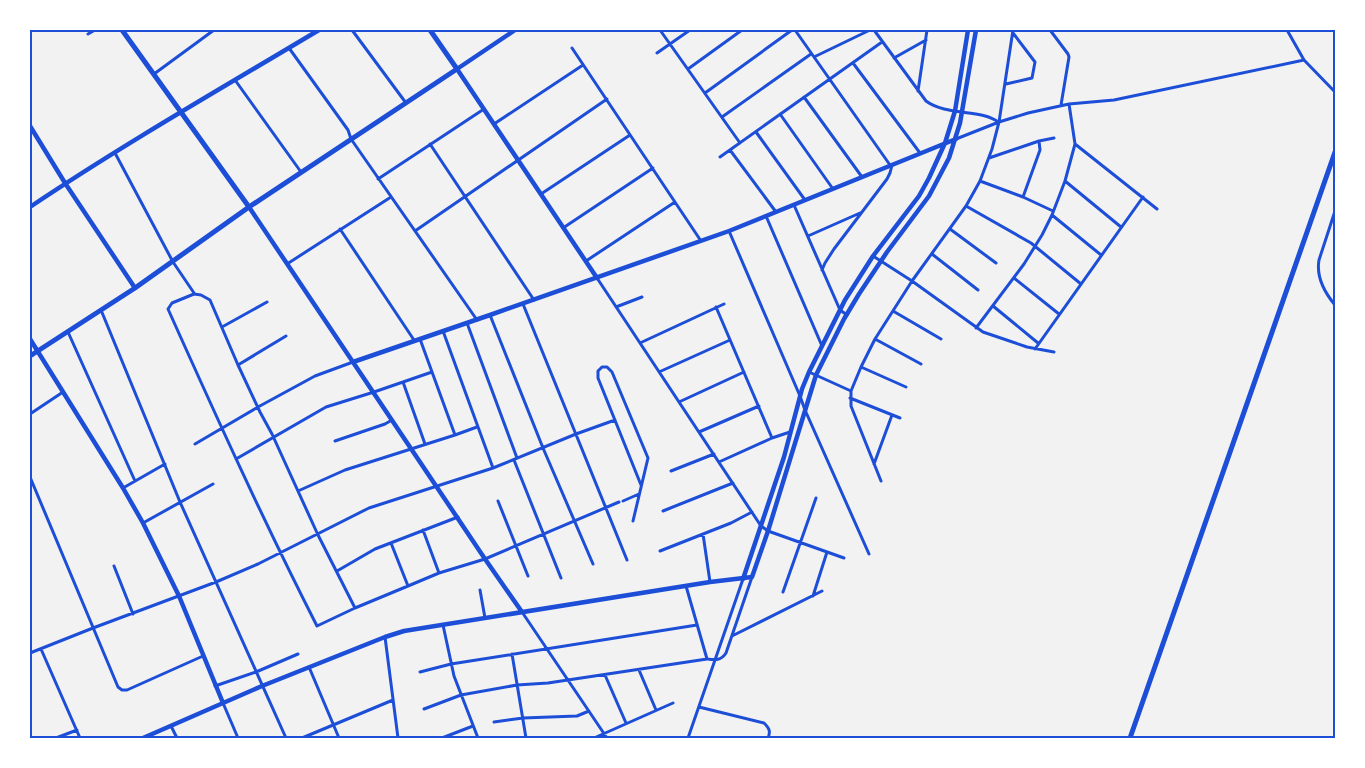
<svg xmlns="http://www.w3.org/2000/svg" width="1365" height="768" viewBox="0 0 1365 768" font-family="Inter,sans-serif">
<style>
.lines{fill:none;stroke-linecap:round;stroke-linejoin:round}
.minor{stroke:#1d4ed8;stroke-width:3}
.tertiary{stroke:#1d4ed8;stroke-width:4.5}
.secondary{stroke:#1d4ed8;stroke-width:5}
.primary{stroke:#1d4ed8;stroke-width:5}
.neatline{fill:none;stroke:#1d4ed8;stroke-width:2}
</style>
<rect width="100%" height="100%" fill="#f2f2f2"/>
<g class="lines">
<!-- minor -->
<path class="minor" d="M352,30L406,103
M660,30L740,143
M795,30L890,165
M874,30L926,101C946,116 982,109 998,122
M1050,30L1068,54L1069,57L1061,105
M1287,30L1304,60L1335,92
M88,34L95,30
M289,48L348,130L351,139L477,320
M572,48L701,241
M657,53L690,30
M814,57L870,30
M894,58L926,40
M853,63L920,153
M688,69L742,30
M154,74L214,30
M235,80L301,172
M1006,84L1032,78L1035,62L1013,33
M918,91L927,30
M705,93L792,30
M804,97L862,177
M780,114L833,189
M722,117L811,54
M494,124L583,65
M756,132L805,200
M956,139L999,122L1028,113L1069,104L1114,100L1304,60
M430,144L534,300
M1075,144L1157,209
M730,150L776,212
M115,153L173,262L194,293
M720,157L882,42
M989,158L1039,141L1054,138
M378,179L484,109
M980,181L1023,197L1053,211
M1065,181L1121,227
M541,194L630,135
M1023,197L1040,150L1039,141
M794,205L840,310L847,315
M966,206L1031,243L1081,284
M1335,211L1319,260C1316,277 1325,293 1335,305
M1052,215L1101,255
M766,216L822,346
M563,228L653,168
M340,229L414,340
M950,229L996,263
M415,231L607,99
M729,231L800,396L805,410L869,554
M808,236L860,213
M932,254L978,290
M873,256L912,281L983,332L1027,347L1054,352
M586,261L675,202
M287,264L391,197
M822,270L825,263L834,249L887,179L890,173L892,165
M597,278L761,526L768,531L844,558
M1014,278L1059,314
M194,294L172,303L168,309C216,416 264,522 317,626L355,608L408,586L439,573L485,559L619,502
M194,294L201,295L210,300L238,365L260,412L272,434L318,535L355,608
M523,304L627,560
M993,306L1038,343
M616,307L642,297
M716,307L772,438
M101,310L180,502L286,738
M893,311L941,339
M490,315L543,448L593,564
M467,323L517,458
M222,327L267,302
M976,328L1024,264L1042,235L1052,215L1065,181L1075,144L1069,104
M443,331L493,468
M68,332L135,481
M420,339L455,435
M875,339L921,364
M640,343L724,304
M1035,349L1143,197
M238,365L286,336
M861,367L906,387
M659,372L730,340
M809,372L851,391
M403,382L425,444
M850,398L900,418
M679,402L744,372
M30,414L63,392
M699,432L759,406
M335,441L385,424L392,420
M195,444L258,407L315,376L353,362
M236,459L326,407L374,392L432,372
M514,460L561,578
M719,462L772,438L790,432
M874,464L892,415
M671,471L714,454
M30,477L118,687L122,690H127L203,656
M881,481L851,406V391L861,367L875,339L912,281L966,206L980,181L992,149L999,122L1013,30
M123,488L165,464
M298,491L345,470L455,435L477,427
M498,501L528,576
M623,501L639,494
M663,511L733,483
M633,521L648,458L612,372L607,367H602L598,371V378L641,485
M143,523L213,484
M423,530L439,573
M703,534L710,582
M391,543L408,586
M660,551L731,523L752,512
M114,566L133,614
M337,571L375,549L458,517
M686,586L707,659C715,660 721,661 726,653L752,577
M480,590L485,618
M783,592L816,498
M813,596L827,552
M522,612L607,738
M443,625L454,676L478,738
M732,636L822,591
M385,637L398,738
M41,649L80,738
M30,653L93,628L216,582L258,564L369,508L493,468L576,434L615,420
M512,654L526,738
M309,667L339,738
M639,670L656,710
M420,672L451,664L697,625
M605,675L626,723
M215,686L256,672L298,654
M223,703L238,738
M699,707L764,723C769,728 771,731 768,738
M424,709L461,695L517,685L548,683L707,659
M494,722L523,718L577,716L589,711
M171,726L177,738
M56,738L77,730
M302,738L393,700
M442,738L473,726
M531,738H535
M594,738L673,703
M688,738L743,579"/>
<!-- tertiary -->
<path class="tertiary" d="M515,30L457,69L597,278
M30,126L65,183L135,288
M30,207C124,144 222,88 319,30
M249,207L485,559L522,612
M30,339L123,488L143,523L179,596L223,703
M353,362L490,315L729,231L956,139
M743,579L784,457L802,389L809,372L845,300L873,256L919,196L929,178L945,143L955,111L968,30
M143,738L262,686L385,637L404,631L710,582L752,577L768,531L816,375L844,319L859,294L887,252L929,196L949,158L960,123L976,30"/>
<!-- secondary -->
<path class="secondary" d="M122,30L249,207"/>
<!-- primary -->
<path class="primary" d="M30,356L135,288L249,207L457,69L430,30
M1130,738L1335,152"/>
</g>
<!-- border -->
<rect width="1365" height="768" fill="none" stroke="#ffffff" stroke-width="62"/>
<rect x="31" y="31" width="1303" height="706" class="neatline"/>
</svg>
